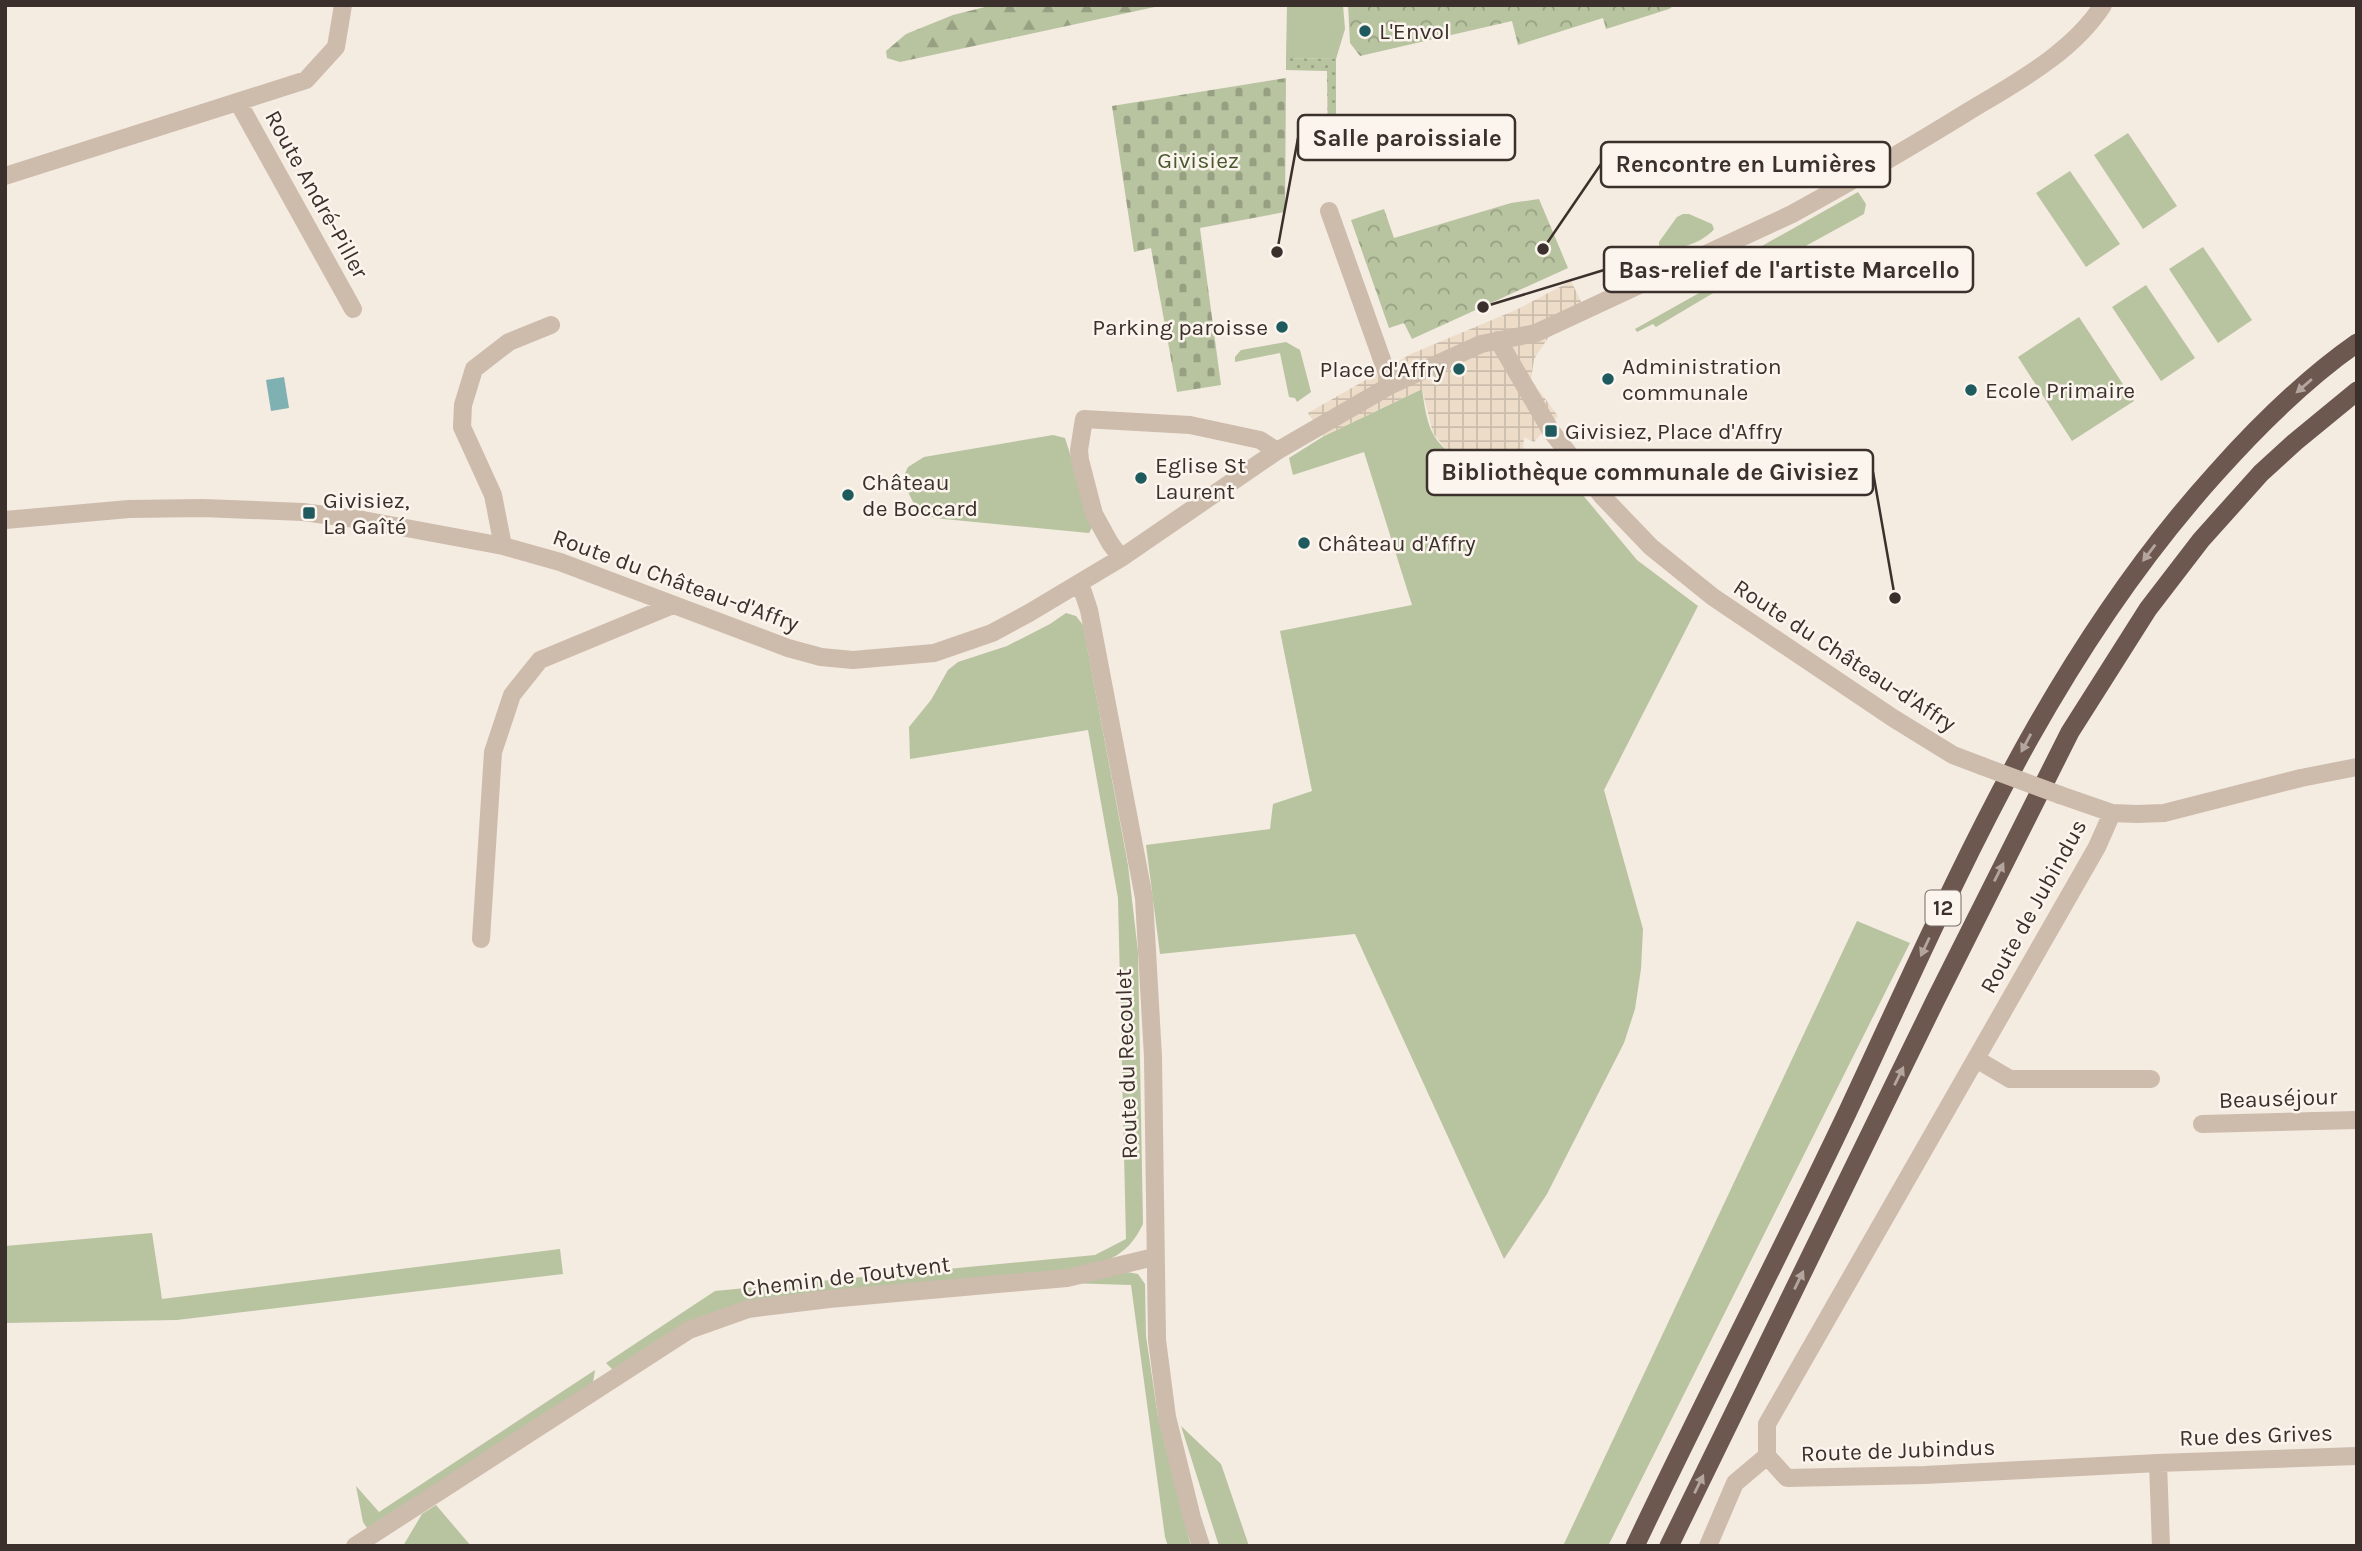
<svg xmlns="http://www.w3.org/2000/svg" width="2362" height="1551" viewBox="0 0 2362 1551" font-family="Karla,sans-serif">
<style>
.grass{fill:#b8c4a0}
.forest{fill:url(#forest-firs)}
.cemetery{fill:url(#cemetery-stones)}
.park{fill:url(#park-crowns)}
.garden{fill:url(#garden-dots)}
.plaza{fill:url(#plaza-grid)}
.water{fill:#7fb0b2}
.lines{fill:none;stroke-linecap:round;stroke-linejoin:round}
.minor{stroke:#cdbbac;stroke-width:18}
.trunk{stroke:#6c584f;stroke-width:19}
.minor-bridge{stroke:#cdbbac;stroke-width:18}
.oneway{fill:#b4a69e}
.poi-dot{fill:#1f5a5e;stroke:#fbf5ee;stroke-width:2.5}
.labels{text-anchor:middle;stroke-width:5;stroke-linejoin:round;paint-order:stroke}
.shield{fill:#fbf5ee;stroke:#756b66;stroke-width:2}
.shield-label{font-size:21px;font-weight:bold;fill:#3b302b}
.poi-label{font-size:23px;fill:#3b302b;stroke:#fbf5ee;text-anchor:start}
.park-label{font-size:23px;fill:#4a5a2e;stroke:#fbf5ee}
.street-label{font-size:23px;fill:#3b302b;stroke:#fbf5ee}
.leader{fill:none;stroke:#3b302b;stroke-width:2.5}
.callout-dot{fill:#3b302b;stroke:#fbf5ee;stroke-width:2.5}
.callout{fill:#fbf5ee;stroke:#3b302b;stroke-width:2.5}
.callout-label{font-size:24px;text-anchor:middle;font-weight:bold;fill:#3b302b}
</style>
<defs>
<pattern id="forest-firs" width="22" height="20" patternUnits="userSpaceOnUse" patternTransform="scale(1.75)"><rect width="22" height="20" fill="#b8c4a0"/><path d="M5 1l3.5 6h-7zM16 11l3.5 6h-7z" fill="#97a083"/></pattern>
<pattern id="cemetery-stones" width="16" height="16" patternUnits="userSpaceOnUse" patternTransform="scale(1.75)"><rect width="16" height="16" fill="#b8c4a0"/><path d="M2 7V4a2 2 0 0 1 4 0v3zM10 15v-3a2 2 0 0 1 4 0v3z" fill="#97a083"/></pattern>
<pattern id="park-crowns" width="20" height="18" patternUnits="userSpaceOnUse" patternTransform="scale(1.75)"><rect width="20" height="18" fill="#b8c4a0"/><path d="M2 6a3 3 0 1 1 6 0M12 15a3 3 0 1 1 6 0" fill="none" stroke="#97a083"/></pattern>
<pattern id="garden-dots" width="8" height="8" patternUnits="userSpaceOnUse" patternTransform="scale(1.75)"><rect width="8" height="8" fill="#b8c4a0"/><path d="M2 2h.1M6 6h.1" fill="none" stroke="#97a083" stroke-width="1.8" stroke-linecap="round"/></pattern>
<pattern id="plaza-grid" width="8" height="8" patternUnits="userSpaceOnUse" patternTransform="scale(1.75)"><rect width="8" height="8" fill="#ecdcc8"/><path d="M0 4h8M4 0v8" fill="none" stroke="#cbbdac"/></pattern>
</defs>
<rect width="100%" height="100%" fill="#f4ebe1"/>
<!-- grass -->
<path class="grass" d="M1287,5H1343L1345,29L1336,59L1286,58Z
M2128,133L2177,206L2143,229L2094,155Z
M2070,171L2120,244L2086,267L2036,193Z
M1858,192L1866,204L1864,214L1771,265C1760,264 1757,260 1753,251Z
M1683,214H1689L1712,224L1714,229C1704,242 1673,254 1659,246V242L1677,217Z
M2203,247L2252,320L2218,343L2169,269Z
M1728,260L1735,269L1732,280L1725,286L1656,327L1653,324L1637,332L1635,329L1699,293L1692,279Z
M2146,285L2195,358L2161,381L2112,307Z
M2079,317L2134,401L2072,441L2018,357Z
M1286,342L1300,350L1311,392L1297,402L1295,398L1289,397L1280,353L1235,362V357L1241,350Z
M1422,389C1424,403 1426,419 1432,432C1447,461 1476,465 1504,460L1510,467L1533,451L1543,464L1552,458L1637,560L1698,606L1604,790L1643,929L1641,969L1635,1009L1624,1043L1547,1194L1504,1259L1355,934L1160,954L1146,845L1270,829L1273,804L1312,791L1280,631L1412,605L1364,452L1293,475L1289,458L1324,436Z
M1053,435L1065,438L1093,526L1089,533L934,518L916,508L902,480L908,467L924,457Z
M1066,613L1076,616L1083,625L1128,865L1138,952L1143,1224C1126,1260 1102,1263 1067,1271L748,1302L613,1370L606,1363L715,1291L1095,1255L1126,1239L1118,898L1088,730L910,759L909,727L931,700L948,670L958,662L1007,646L1050,624Z
M1857,921L1910,943L1608,1546H1563Z
M152,1233L162,1299L560,1249L563,1274L177,1320L5,1323V1246Z
M1127,1272L1138,1274L1145,1284L1146,1336L1158,1417L1191,1546H1168L1165,1537L1131,1285L1065,1283Z
M595,1370L593,1383L369,1531L363,1522L356,1486L379,1512Z
M1181,1426L1221,1464L1249,1546H1219Z
M436,1505L471,1546H403L422,1514Z"/>
<!-- forest -->
<path class="forest" d="M993,5H1164L900,62L887,58L886,51L906,34L953,15Z"/>
<!-- cemetery -->
<path class="cemetery" d="M1286,78L1285,212L1200,228L1221,385L1177,392L1151,248L1134,252L1112,106Z"/>
<!-- park -->
<path class="park" d="M1348,5H1675L1669,9L1606,29L1603,18L1518,45L1512,21L1360,56L1350,43Z
M1539,199L1568,268L1412,339L1404,323L1389,328L1351,220L1384,209L1394,238L1511,203Z"/>
<!-- garden -->
<path class="garden" d="M1286,58L1336,59V151H1328L1327,71L1286,70Z"/>
<!-- plaza -->
<path class="plaza" d="M1571,281L1589,318L1550,335L1534,359L1531,380L1558,416L1534,442L1524,437L1523,449L1504,460L1483,464L1460,457L1445,448L1433,433L1422,389L1324,436L1308,413L1411,354L1518,309Z"/>
<!-- water -->
<path class="water" d="M284,377L289,408L271,411L266,380Z"/>
<g class="lines">
<!-- minor -->
<path class="minor" d="M238,102L353,309
M5,176L306,80L336,47L343,5
M1329,211L1391,385
M1498,340L1551,431L1602,496L1651,547L1713,597L1893,718L1953,755L1982,766
M5,520L129,509L203,508L303,512L363,520L503,546L560,562L788,648L821,657L853,660L934,653L992,633L1029,613L1121,558L1277,451L1391,385L1481,344L1536,333L1792,214C1852,181 1911,147 1969,111C2017,82 2072,53 2103,5
M503,546L493,495L462,427L463,405L474,369L509,342L551,325
M1121,558L1110,543L1094,514L1080,460L1079,450L1084,419L1190,425L1260,440L1277,451
M1080,583L1089,610L1144,898L1153,1057L1157,1340L1167,1417L1192,1518L1201,1546
M2060,795L2112,813L2137,814L2164,813L2301,778L2357,767
M2112,813L2097,847L1767,1424V1456L1787,1478L1925,1475L2158,1463L2161,1546
M481,939L493,752L512,695L540,660L673,605
M1976,1059L2010,1079H2151
M2202,1124L2357,1120
M2158,1463L2357,1456
M355,1546L689,1330L748,1309L829,1299L1067,1278L1154,1257
M1708,1546L1735,1483L1767,1456"/>
<!-- trunk -->
<path class="trunk" d="M1635,1546C1704,1400 1779,1257 1848,1111C1954,885 2046,661 2216,473C2258,426 2304,380 2357,343
M1669,1546L1935,1001L2070,732L2148,609L2201,540L2261,473L2295,442L2357,391"/>
<!-- minor-bridge -->
<path class="minor-bridge" d="M1982,766L2060,795"/>
</g>
<!-- one-way arrows -->
<defs><path id="oneway-solid" d="M-6-.8H1V-3.2L6.5 0L1 3.2V.8H-6Z" transform="scale(1.75)"/></defs>
<g class="oneway">
<use href="#oneway-solid" transform="translate(2304 386) rotate(139)"/>
<use href="#oneway-solid" transform="translate(2149 553) rotate(127)"/>
<use href="#oneway-solid" transform="translate(2026 743) rotate(118)"/>
<use href="#oneway-solid" transform="translate(1999 872) rotate(-63)"/>
<use href="#oneway-solid" transform="translate(1925 947) rotate(115)"/>
<use href="#oneway-solid" transform="translate(1899 1076) rotate(-64)"/>
<use href="#oneway-solid" transform="translate(1799 1280) rotate(-64)"/>
<use href="#oneway-solid" transform="translate(1699 1484) rotate(-64)"/>
</g>
<!-- markers -->
<g class="poi-dot">
<circle cx="1365" cy="31" r="7"/>
<circle cx="1282" cy="327" r="7"/>
<circle cx="1459" cy="369" r="7"/>
<circle cx="1608" cy="379" r="7"/>
<circle cx="1971" cy="390" r="7"/>
<rect x="1544" y="424" width="14" height="14" rx="3.5"/>
<circle cx="1141" cy="478" r="7"/>
<circle cx="848" cy="495" r="7"/>
<rect x="302" y="506" width="14" height="14" rx="3.5"/>
<circle cx="1304" cy="543" r="7"/>
</g>
<g class="labels">
<!-- shield labels -->
<rect class="shield" x="1925.5" y="890.5" width="35" height="35" rx="5"/>
<g class="shield-label">
<text x="1943" y="915">12</text>
</g>
<!-- poi labels -->
<g class="poi-label">
<text x="1379" y="39">L'Envol</text>
<text x="1268" y="335" text-anchor="end">Parking paroisse</text>
<text x="1622" y="374">Administration<tspan x="1622" dy="26">communale</tspan></text>
<text x="1445" y="377" text-anchor="end">Place d'Affry</text>
<text x="1985" y="398">Ecole Primaire</text>
<text x="1565" y="439">Givisiez, Place d'Affry</text>
<text x="1155" y="473">Eglise St<tspan x="1155" dy="26">Laurent</tspan></text>
<text x="862" y="490">Château<tspan x="862" dy="26">de Boccard</tspan></text>
<text x="323" y="508">Givisiez,<tspan x="323" dy="26">La Gaîté</tspan></text>
<text x="1318" y="551">Château d'Affry</text>
</g>
<!-- park labels -->
<g class="park-label">
<text x="1198" y="168">Givisiez</text>
</g>
<!-- street labels -->
<g class="street-label">
<text transform="translate(317 194) rotate(61)" y="8">Route André-Piller</text>
<text transform="translate(676 580) rotate(20)" y="8">Route du Château-d'Affry</text>
<text transform="translate(1845 655) rotate(33)" y="8">Route du Château-d'Affry</text>
<text transform="translate(2033 906) rotate(-61)" y="8">Route de Jubindus</text>
<text transform="translate(1126 1064) rotate(-92)" y="8">Route du Recoulet</text>
<text transform="translate(2278 1098) rotate(-2)" y="8">Beauséjour</text>
<text transform="translate(846 1276) rotate(-7)" y="8">Chemin de Toutvent</text>
<text transform="translate(2256 1435) rotate(-2)" y="8">Rue des Grives</text>
<text transform="translate(1898 1450) rotate(-2)" y="8">Route de Jubindus</text>
</g>
</g>
<!-- callouts -->
<path class="leader" d="M1277 252L1298 138M1543 249L1601 164M1483 307L1604 270M1895 598L1873 472"/>
<g class="callout-dot">
<circle cx="1277" cy="252" r="7"/>
<circle cx="1543" cy="249" r="7"/>
<circle cx="1483" cy="307" r="7"/>
<circle cx="1895" cy="598" r="7"/>
</g>
<g class="callout">
<rect x="1298" y="115" width="217" height="45" rx="7"/>
<rect x="1601" y="142" width="289" height="45" rx="7"/>
<rect x="1604" y="247" width="369" height="45" rx="7"/>
<rect x="1427" y="450" width="446" height="45" rx="7"/>
</g>
<g class="callout-label">
<text x="1407" y="146">Salle paroissiale</text>
<text x="1746" y="172">Rencontre en Lumières</text>
<text x="1789" y="278">Bas-relief de l'artiste Marcello</text>
<text x="1650" y="480">Bibliothèque communale de Givisiez</text>
</g>
<!-- border -->
<rect width="2362" height="1551" fill="none" stroke="#3b302b" stroke-width="14"/>
</svg>
